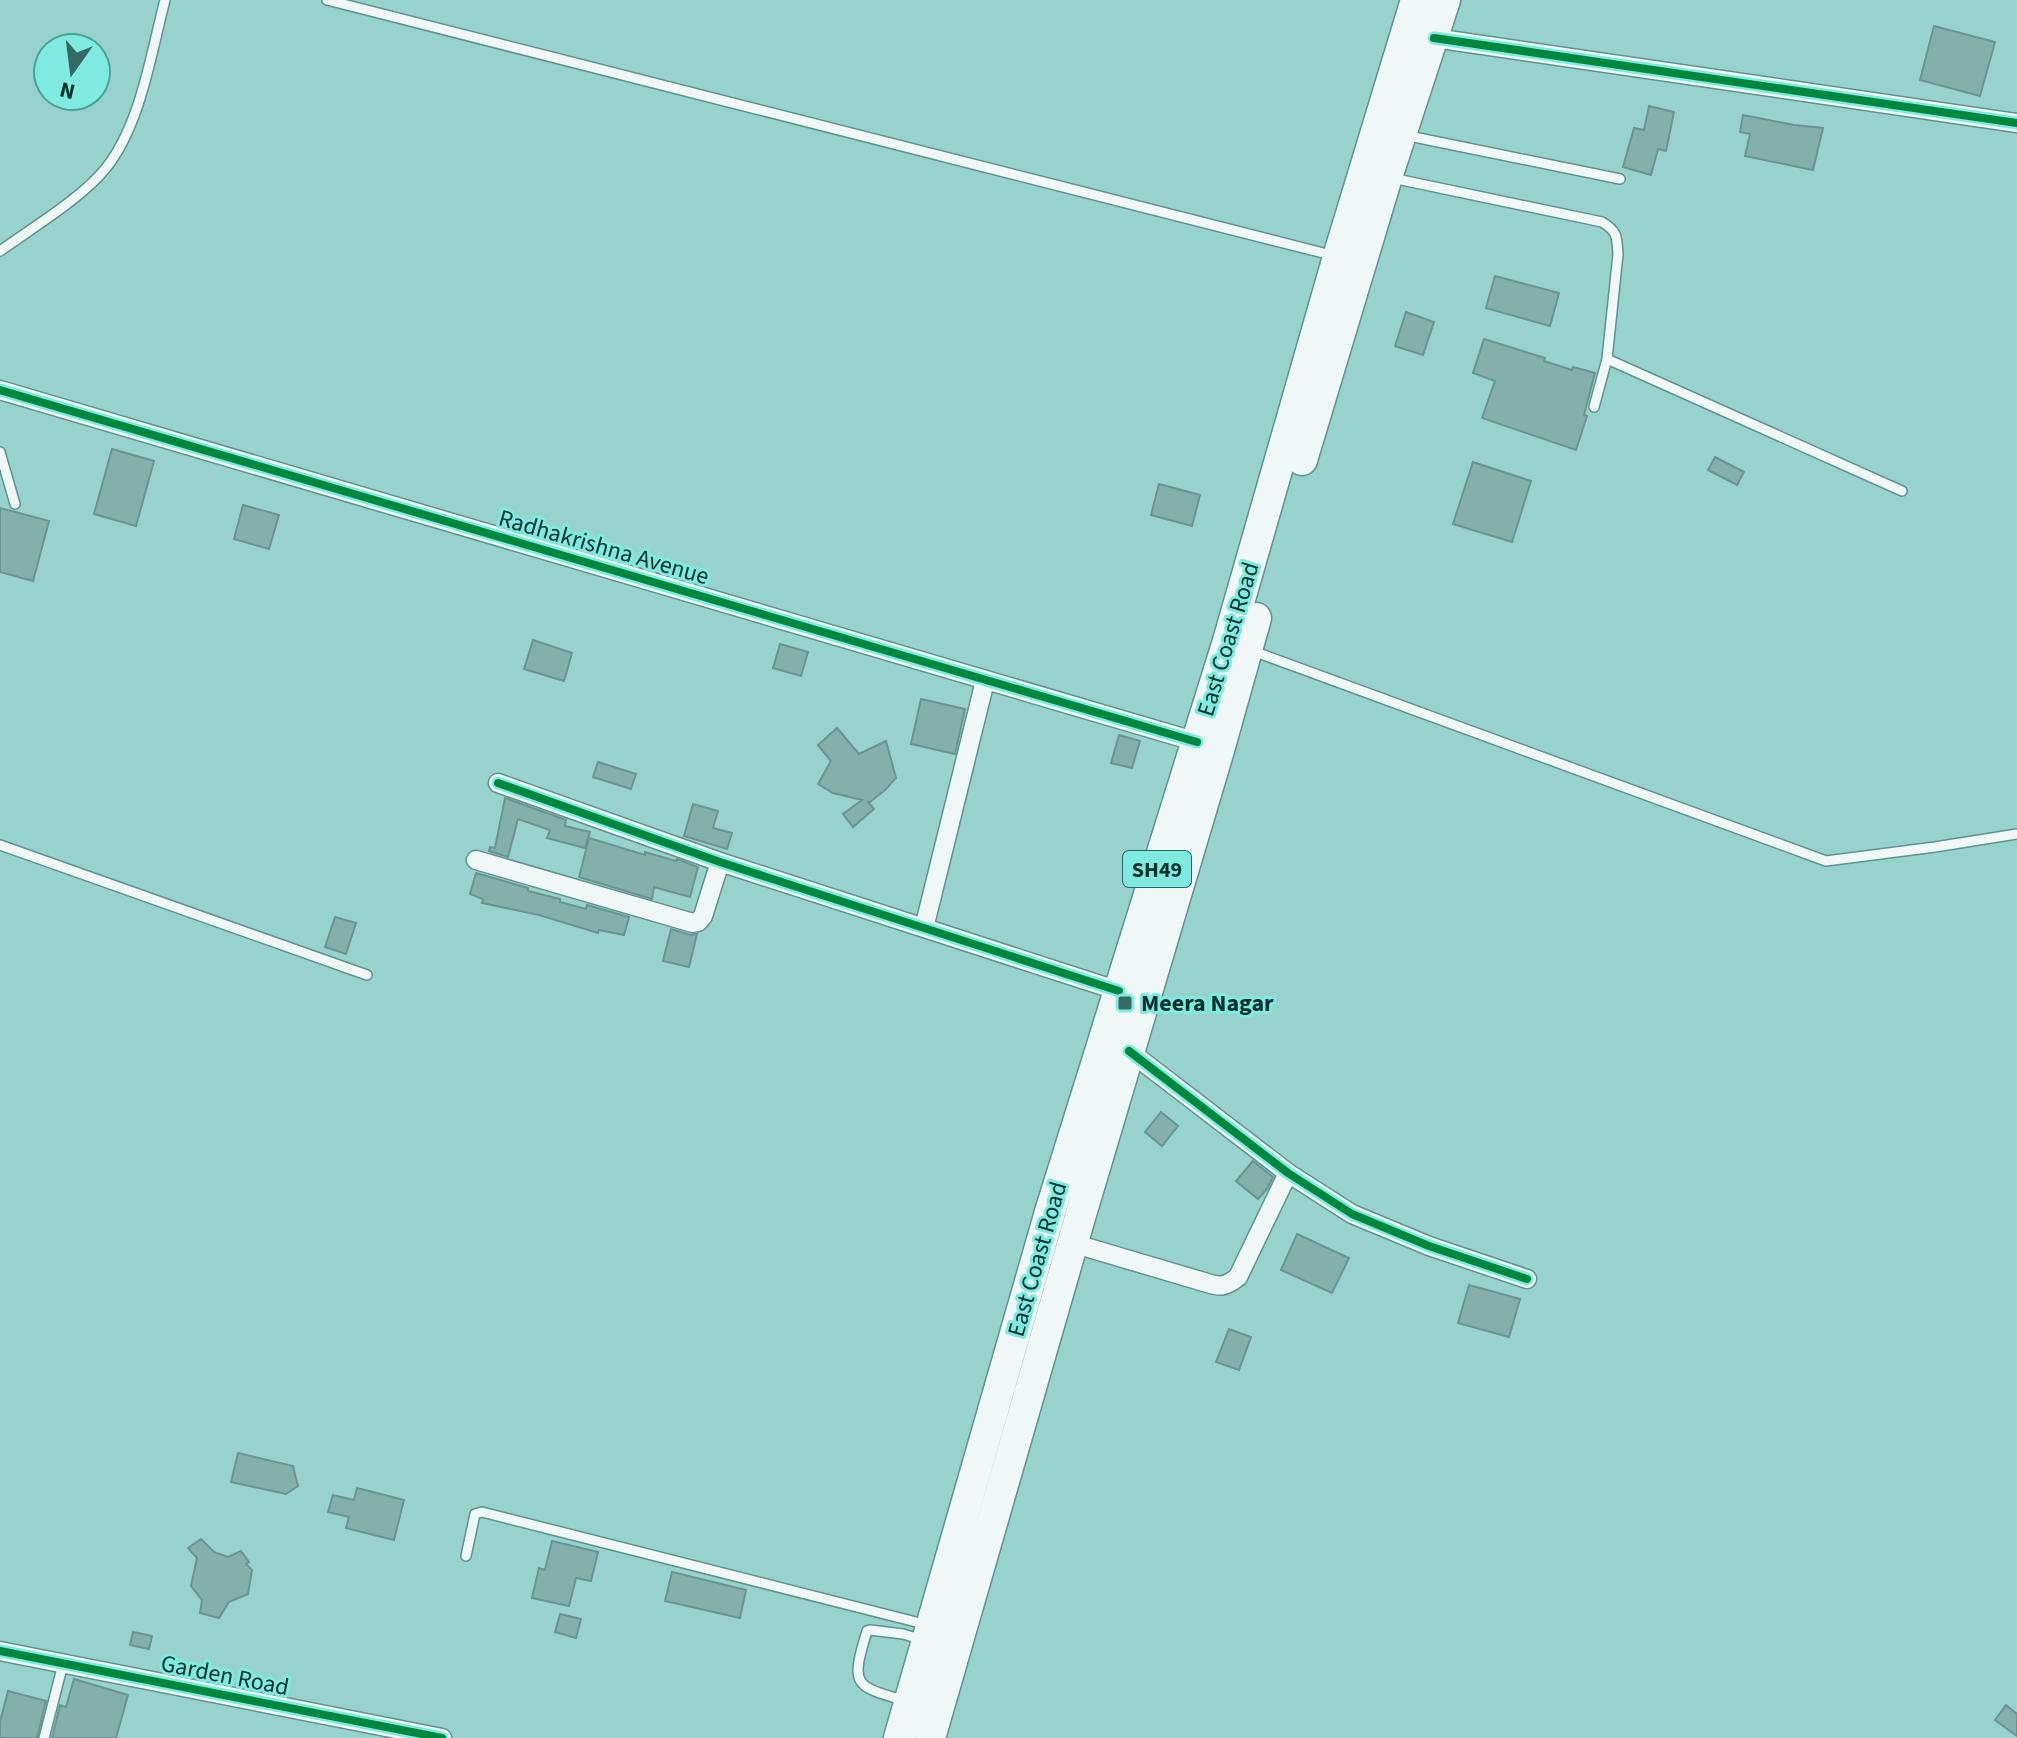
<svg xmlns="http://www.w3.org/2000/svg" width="2017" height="1738" viewBox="0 0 2017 1738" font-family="'Source Sans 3',sans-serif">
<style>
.building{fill:#84b0ac;stroke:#6a9491;stroke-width:2}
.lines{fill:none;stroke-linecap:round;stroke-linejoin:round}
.lane-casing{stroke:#5e938e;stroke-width:12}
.street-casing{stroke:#5e938e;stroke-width:21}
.primary-casing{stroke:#5e938e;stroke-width:33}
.lane{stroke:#f0f8f7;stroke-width:9}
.street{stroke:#f0f8f7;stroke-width:18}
.primary{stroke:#f0f8f7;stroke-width:30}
.cycleway-casing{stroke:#7febe0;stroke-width:13}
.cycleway{stroke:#00873e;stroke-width:8}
.poi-dot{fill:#356964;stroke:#7febe0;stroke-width:3}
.labels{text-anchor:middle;stroke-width:6;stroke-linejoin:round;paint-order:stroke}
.shield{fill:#7febe0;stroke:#266862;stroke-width:2}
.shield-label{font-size:22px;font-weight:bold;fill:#00302c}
.street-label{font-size:24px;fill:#00302c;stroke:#7febe0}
.poi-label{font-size:24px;font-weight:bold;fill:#00302c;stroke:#7febe0;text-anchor:start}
</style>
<rect width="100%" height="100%" fill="#98d2cc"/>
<!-- building -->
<path class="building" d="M1934,26L1995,42L1980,96L1920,80Z
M1649,106L1674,112L1666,151L1658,149L1651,175L1623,167L1634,128L1644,130Z
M1743,115L1794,125L1823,128L1813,170L1745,156L1750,134L1740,132Z
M1495,276L1559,293L1550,326L1486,308Z
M1406,312L1434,322L1423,355L1395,346Z
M1484,339L1545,358L1544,361L1572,370L1573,367L1595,373L1584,415L1587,416L1576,450L1482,418L1495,381L1473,373Z
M112,449L154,461L136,526L94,514Z
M1715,457L1744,472L1737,485L1708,470Z
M1473,462L1531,481L1512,542L1453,524Z
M1159,484L1200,495L1192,526L1151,515Z
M243,505L279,515L269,549L234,539Z
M0,508L49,521L33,581L0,572Z
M533,640L572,653L564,681L524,669Z
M780,644L808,652L801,676L773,668Z
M921,699L965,709L955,754L911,744Z
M837,728L859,754L886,741L896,778L885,790L870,802H868L874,809L853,827L843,814L862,800L833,793L818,784L831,761L818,745Z
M1119,735L1140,741L1132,768L1111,763Z
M598,762L636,774L631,789L593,777Z
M505,798L566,820L565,826L590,832L585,848L547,838L550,830L518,819L508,857L489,851L490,847L495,848Z
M693,804L718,811L713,828L732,833L727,849L684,836Z
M589,838L645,855V852L676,861L677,859L698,867L690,897L654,887L652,899L579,877Z
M476,873L528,888V891L560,899V902L586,909L587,905L629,917L624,935L599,930L598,933L539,915L482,903L483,899L470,894Z
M335,917L356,923L346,954L325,947Z
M671,929L690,935L697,934L689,967L663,961Z
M1161,1112L1178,1126L1162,1146L1145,1132Z
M1253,1161L1273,1177L1267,1189L1258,1199L1236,1181Z
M1297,1234L1349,1258L1332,1293L1281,1270Z
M1469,1285L1520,1299L1509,1337L1458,1323Z
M1229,1329L1251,1337L1239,1370L1216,1362Z
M238,1453L293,1466L298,1486L286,1494L231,1482Z
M357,1488L404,1500L394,1540L346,1528L349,1517L328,1512L333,1495L354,1500Z
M201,1539L214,1552L228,1557L241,1551L249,1562L246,1564L252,1570L248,1594L229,1602L219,1618L200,1613L202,1600L191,1586L197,1558L188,1548Z
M552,1541L598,1552L591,1581L576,1578L569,1606L532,1598L539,1568L545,1570Z
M672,1572L746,1590L740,1618L665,1601Z
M560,1614L581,1619L576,1638L555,1632Z
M133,1632L152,1636L149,1649L130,1645Z
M74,1679L128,1695L116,1738H52L60,1705L66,1707Z
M8,1691L46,1701L37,1738H0V1722Z
M2006,1705L2017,1714V1736L1995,1720Z"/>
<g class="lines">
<defs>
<path id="lane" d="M327,0L1335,256
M1404,135L1620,179
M1392,178L1602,222C1617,231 1617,236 1618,254L1607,359L1594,407
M0,251C32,228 82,198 106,168C141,124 151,53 165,0
M1607,359L1902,491
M0,452L15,504
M1250,650L1826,861L1935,847L2017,834
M0,845L367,975
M466,1556L475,1514L482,1512L928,1625
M906,1701C854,1686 850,1686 867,1631L870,1630L903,1634L923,1640
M44,1738L63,1664"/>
<path id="street" d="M1434,38L2017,123
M0,390L1197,742
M498,783L720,862L1119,991
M476,860L693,923L698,922L703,916L720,862
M924,928L985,681
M1129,1051L1288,1173L1352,1214L1429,1246L1527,1279
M1072,1243L1204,1282C1220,1287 1224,1288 1238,1277L1288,1173
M0,1651L442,1738"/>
<path id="primary" d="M1302,460L1387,177L1445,0
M899,1738L1050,1212L1228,641L1338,257L1416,0
M930,1738L1079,1221L1219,750L1256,618"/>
</defs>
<!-- lane casing -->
<use href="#lane" class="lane-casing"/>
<!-- street casing -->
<use href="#street" class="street-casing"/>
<!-- primary casing -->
<use href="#primary" class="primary-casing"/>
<!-- lane -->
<use href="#lane" class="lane"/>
<!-- street -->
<use href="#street" class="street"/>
<!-- primary -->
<use href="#primary" class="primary"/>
<defs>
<path id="cycleway" d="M1434,38L2017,123
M0,390L1197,742
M498,783L720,862L1119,991
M1129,1051L1288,1173L1352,1214L1429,1246L1527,1279
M0,1651L442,1738"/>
</defs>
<!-- cycleway casing -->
<use href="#cycleway" class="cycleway-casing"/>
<!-- cycleway -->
<use href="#cycleway" class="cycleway"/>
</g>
<!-- markers -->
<rect class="poi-dot" x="1117" y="995" width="16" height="16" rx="4"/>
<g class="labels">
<!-- shield labels -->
<rect class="shield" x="1123" y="851" width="68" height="36" rx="6"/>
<g class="shield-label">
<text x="1157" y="877">SH49</text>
</g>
<!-- street labels -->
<g class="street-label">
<text transform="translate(604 547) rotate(16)" y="8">Radhakrishna Avenue</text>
<text transform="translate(1228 639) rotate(-73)" y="8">East Coast Road</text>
<text transform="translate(1037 1259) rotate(-74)" y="8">East Coast Road</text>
<text transform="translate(225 1675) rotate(11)" y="8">Garden Road</text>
</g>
<!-- poi labels -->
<g class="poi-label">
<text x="1141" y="1011">Meera Nagar</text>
</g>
</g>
<!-- north arrow -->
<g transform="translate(72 72) rotate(194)"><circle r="38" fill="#7febe0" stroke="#4ca098" stroke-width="2"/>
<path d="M0-6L14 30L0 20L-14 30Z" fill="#356964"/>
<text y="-12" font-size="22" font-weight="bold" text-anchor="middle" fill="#00302c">N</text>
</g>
</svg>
